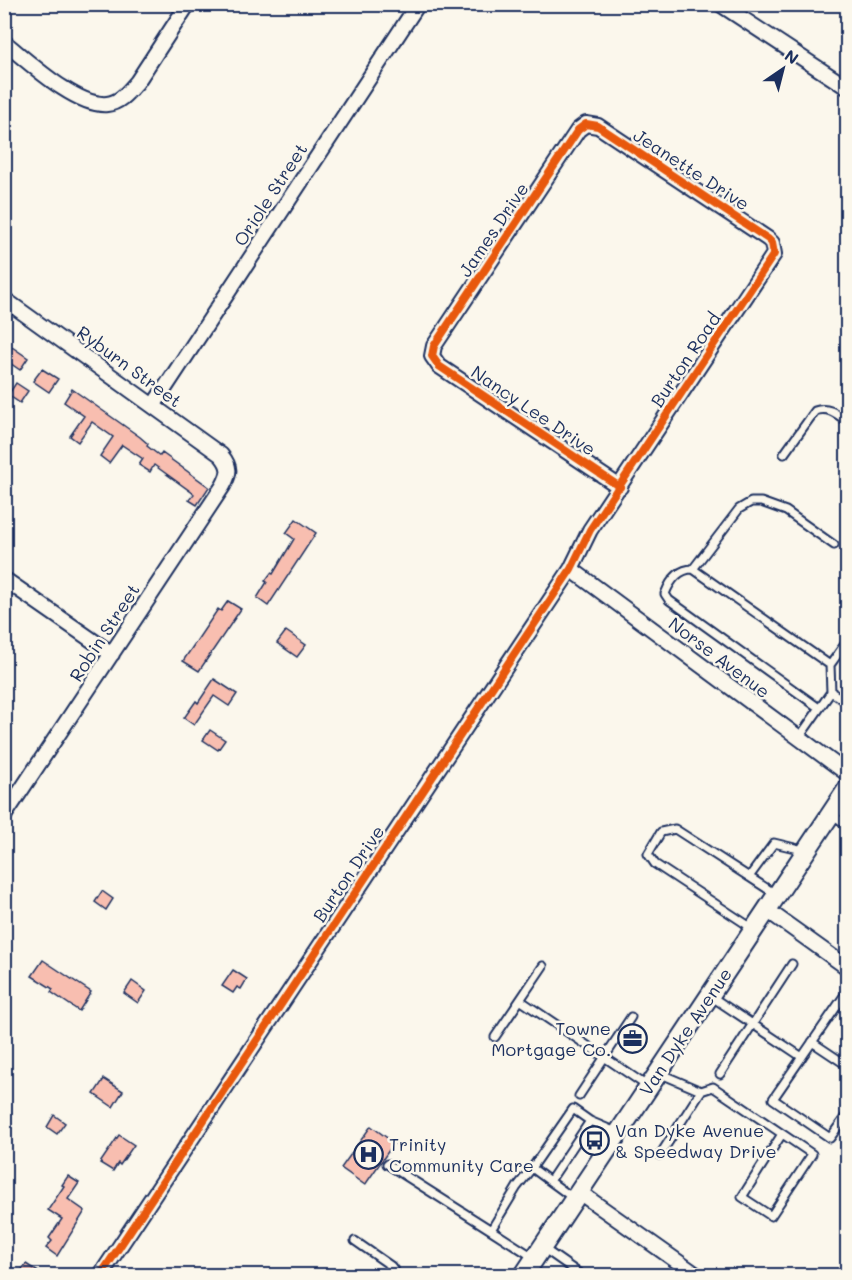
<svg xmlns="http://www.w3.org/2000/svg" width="852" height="1280" viewBox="0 0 852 1280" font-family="Mali,sans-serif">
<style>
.building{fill:#f8beb0;stroke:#1b2f5e;stroke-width:1.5}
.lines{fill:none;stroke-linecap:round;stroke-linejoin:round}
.lane-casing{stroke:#1b2f5e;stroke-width:11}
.street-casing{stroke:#1b2f5e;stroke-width:18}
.secondary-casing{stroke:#1b2f5e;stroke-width:22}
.lane{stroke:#fbf7ec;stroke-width:7}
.street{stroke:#fbf7ec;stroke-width:14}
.secondary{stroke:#fbf7ec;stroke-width:18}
.cycleway-casing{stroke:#fbf7ec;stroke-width:11}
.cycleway{stroke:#e8590c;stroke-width:8}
.labels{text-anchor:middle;stroke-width:5;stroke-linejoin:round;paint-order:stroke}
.street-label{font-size:18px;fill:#1b2f5e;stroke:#fbf7ec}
.poi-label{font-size:18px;fill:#1b2f5e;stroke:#fbf7ec;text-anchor:start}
</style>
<rect width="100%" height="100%" fill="#fbf7ec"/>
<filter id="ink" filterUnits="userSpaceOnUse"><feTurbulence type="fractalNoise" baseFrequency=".0167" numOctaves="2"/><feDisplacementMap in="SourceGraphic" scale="12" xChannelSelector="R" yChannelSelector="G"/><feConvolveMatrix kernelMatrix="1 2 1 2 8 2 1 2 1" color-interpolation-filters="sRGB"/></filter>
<g filter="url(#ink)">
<!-- building -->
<path class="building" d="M12,347L28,358L20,370L4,359Z
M42,369L58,379L49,392L33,381Z
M16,383L28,391L20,403L8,395Z
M72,389L140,437L148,444L147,446L160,456L162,453L209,487L197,505L189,500L194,494L154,465L150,472L139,465L143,459L122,445L109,463L100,456L113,437L92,422L78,442L70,436L84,416L64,402Z
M296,519L316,533L268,606L257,598L267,582L265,581L271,573L273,574L294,539L286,533Z
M228,601L241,609L199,671L183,661L218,609L221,611Z
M286,631L306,645L297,657L277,643Z
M214,679L237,694L229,706L214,696L194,725L184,718L196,701L198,703Z
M210,730L225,740L218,750L203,740Z
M102,891L113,899L106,910L95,902Z
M43,960L91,992L79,1011L51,992L53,989L32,976Z
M233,970L247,979L241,989L237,987L233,993L222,986Z
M132,981L146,991L138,1003L124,993Z
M104,1079L123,1091L113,1107L94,1094Z
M54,1115L65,1123L57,1134L47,1127Z
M371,1126L394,1143L365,1185L341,1168Z
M119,1135L134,1145L120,1165L118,1163L113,1171L100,1163Z
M68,1176L79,1183L68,1199L85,1211L57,1256L46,1248L52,1241L49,1238L62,1219L48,1210L64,1186L62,1185Z
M26,1264L43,1275H18Z"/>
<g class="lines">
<defs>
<path id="lane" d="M784,454L815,411C828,406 837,414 848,422
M693,569C678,569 670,581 665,594L669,600L819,708
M830,665L693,569L739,509L751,502H761L786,511L834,545
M831,692L830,665L848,640
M798,739L831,692L848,703
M833,815L848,826
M749,877L774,843L803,850
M752,928L655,864L648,854L661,832L675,829L777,895
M712,997L802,1057L848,990
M520,1000L647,1086
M495,1037L543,966
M812,1042L848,1066
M802,1057L773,1099L830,1138L848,1113
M661,1074L701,1091L713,1087L812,1154L771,1216L742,1197L782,1134
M720,1074L792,964
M579,1096L631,1017
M660,1155L701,1091
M387,1164L491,1230
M532,1168L573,1109L590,1121
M550,1181L590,1121L616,1132
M355,1241L391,1266L398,1276
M543,1248L583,1276
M533,1257L491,1230L517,1187L532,1168L573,1198"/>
<path id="street" d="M720,4L848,88
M4,42C28,61 76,107 107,104C120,103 129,91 137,82L188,4
M4,299L221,455C231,467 230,473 223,486L4,816
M153,406L418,4
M571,569L848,774
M4,579L112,654
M767,910L848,968
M579,1192L698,1276
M100,1276L571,569L590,530L774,254L772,243L768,239L598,126L586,124L578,130L434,346L432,356L439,366L620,487"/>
<path id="secondary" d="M523,1276L848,788"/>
</defs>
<!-- lane casing -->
<use href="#lane" class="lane-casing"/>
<!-- street casing -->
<use href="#street" class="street-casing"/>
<!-- secondary casing -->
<use href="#secondary" class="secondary-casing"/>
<!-- lane -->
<use href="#lane" class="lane"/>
<!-- street -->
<use href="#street" class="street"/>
<!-- secondary -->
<use href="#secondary" class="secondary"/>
<defs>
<path id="cycleway" d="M100,1276L571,569L590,530L774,254L772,243L768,239L598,126L586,124L578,130L434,346L432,356L439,366L620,487"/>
</defs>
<!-- cycleway casing -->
<use href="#cycleway" class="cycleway-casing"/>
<!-- cycleway -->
<use href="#cycleway" class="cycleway"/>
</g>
</g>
<!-- icons -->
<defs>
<symbol id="office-ring" viewBox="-11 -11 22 22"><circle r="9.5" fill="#fbf7ec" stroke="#1b2f5e" stroke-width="1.5"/><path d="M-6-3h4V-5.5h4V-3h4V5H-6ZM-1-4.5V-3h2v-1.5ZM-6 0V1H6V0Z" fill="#1b2f5e"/></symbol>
<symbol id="bus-ring" viewBox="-11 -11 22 22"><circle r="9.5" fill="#fbf7ec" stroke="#1b2f5e" stroke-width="1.5"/><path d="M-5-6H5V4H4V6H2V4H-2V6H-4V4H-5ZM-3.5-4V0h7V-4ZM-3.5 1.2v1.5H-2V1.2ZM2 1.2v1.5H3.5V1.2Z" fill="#1b2f5e"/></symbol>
<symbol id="hospital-ring" viewBox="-11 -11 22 22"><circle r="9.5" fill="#fbf7ec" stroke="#1b2f5e" stroke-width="1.5"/><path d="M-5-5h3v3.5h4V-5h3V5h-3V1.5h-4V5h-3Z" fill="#1b2f5e"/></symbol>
</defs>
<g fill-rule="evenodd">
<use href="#office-ring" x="616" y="1022" width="33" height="33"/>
<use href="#bus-ring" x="578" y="1124" width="33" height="33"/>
<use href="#hospital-ring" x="352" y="1138" width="33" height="33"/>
</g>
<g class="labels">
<!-- street labels -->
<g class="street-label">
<text transform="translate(691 170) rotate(33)" y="6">Jeanette Drive</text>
<text transform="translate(271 195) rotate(-57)" y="6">Oriole Street</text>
<text transform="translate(494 230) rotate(-56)" y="6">James Drive</text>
<text transform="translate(686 360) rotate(-56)" y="6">Burton Road</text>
<text transform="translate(129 367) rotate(36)" y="6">Ryburn Street</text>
<text transform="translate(533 411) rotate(34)" y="6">Nancy Lee Drive</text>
<text transform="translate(105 633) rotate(-57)" y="6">Robin Street</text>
<text transform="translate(719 658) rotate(37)" y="6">Norse Avenue</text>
<text transform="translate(349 874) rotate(-56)" y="6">Burton Drive</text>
<text transform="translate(686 1032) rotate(-56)" y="6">Van Dyke Avenue</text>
</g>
<!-- poi labels -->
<g class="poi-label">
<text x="611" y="1035" text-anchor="end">Towne<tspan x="611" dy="21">Mortgage Co.</tspan></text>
<text x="615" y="1137">Van Dyke Avenue<tspan x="615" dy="21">&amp; Speedway Drive</tspan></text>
<text x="389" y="1151">Trinity<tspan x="389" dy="21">Community Care</tspan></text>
</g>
</g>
<!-- margin -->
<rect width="852" height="1280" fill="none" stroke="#fbf7ec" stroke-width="24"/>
<rect x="12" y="12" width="828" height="1256" fill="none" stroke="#1b2f5e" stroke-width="2" filter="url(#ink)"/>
<!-- north arrow -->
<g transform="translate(783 69) rotate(35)" stroke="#fbf7ec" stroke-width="4.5" paint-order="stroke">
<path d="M0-4.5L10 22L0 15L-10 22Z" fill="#1b2f5e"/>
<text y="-9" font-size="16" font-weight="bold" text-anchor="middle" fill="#1b2f5e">N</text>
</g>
</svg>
